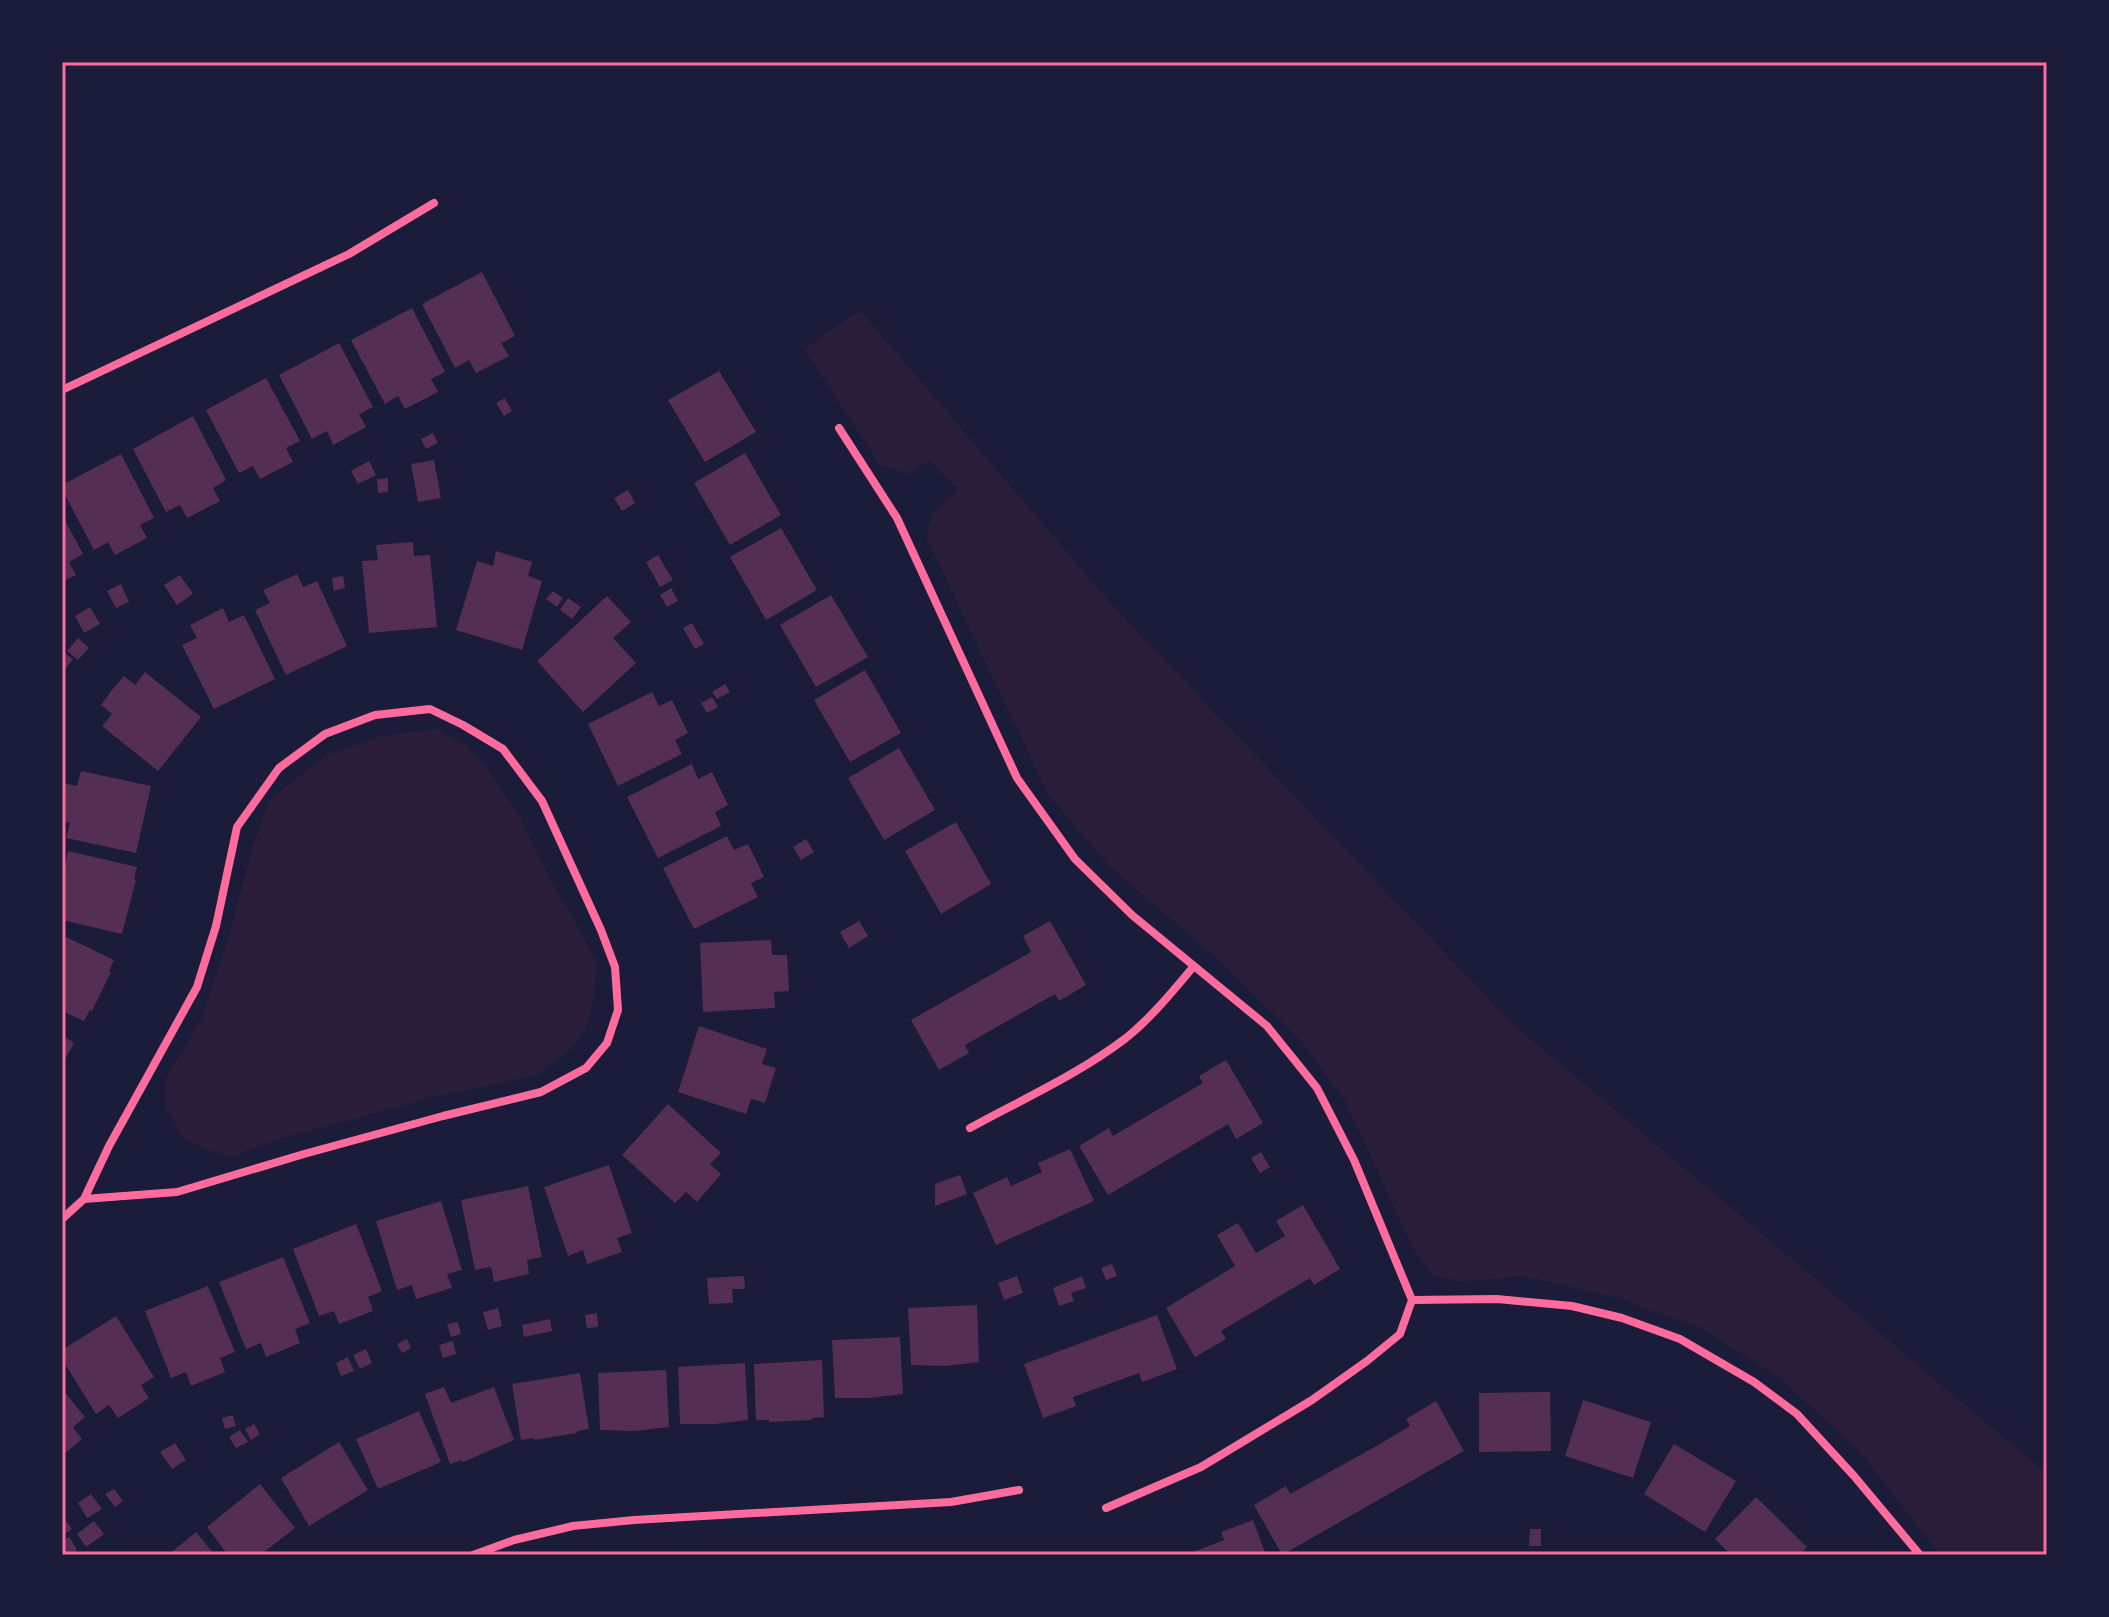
<svg xmlns="http://www.w3.org/2000/svg" width="2109" height="1617" viewBox="0 0 2109 1617" font-family="Cabin,sans-serif">
<style>
.green{fill:#2a1e3b}
.building{fill:#542f53}
.lines{fill:none;stroke-linecap:round;stroke-linejoin:round}
.minor{stroke:#ff6b9d;stroke-width:8}
.neatline{fill:none;stroke:#ff6b9d;stroke-width:3}
</style>
<rect width="100%" height="100%" fill="#1b1b3a"/>
<!-- green -->
<path class="green" d="M860,310L1114,607L1513,1024L2047,1474V1555H1940L1857,1448L1779,1378L1703,1329L1619,1298L1522,1276L1461,1282L1432,1275L1414,1250L1345,1101L1302,1042L1215,957L1108,865L1048,794L927,539L931,515L958,490L930,460L910,474L880,465L804,349Z
M436,729L462,742L488,769L521,819L555,888L585,939L597,964L594,998L586,1029L568,1052L537,1075L438,1096L283,1138L229,1158L185,1140L165,1108L166,1079L202,1017L230,933L252,849L269,800L325,756L377,737Z"/>
<!-- building -->
<path class="building" d="M482,272L515,336L501,343L509,356L476,373L469,360L455,368L422,304Z
M412,308L445,372L431,379L438,392L405,409L398,396L385,404L351,340Z
M339,343L373,407L359,414L366,427L333,445L327,431L312,439L279,375Z
M719,371L756,432L705,462L668,400Z
M266,378L300,441L286,448L293,462L260,479L253,466L239,473L206,410Z
M505,398L512,411L504,416L496,403Z
M193,416L226,480L213,488L220,501L187,518L180,505L166,512L133,449Z
M433,433L438,443L426,449L421,439Z
M745,453L781,515L730,545L694,483Z
M121,454L154,518L140,525L147,538L115,555L108,542L94,550L62,489V485Z
M434,460L441,498L418,502L411,464Z
M369,461L376,475L358,484L351,471Z
M388,478V492L378,493L377,479Z
M628,490L635,503L622,511L614,498Z
M62,515L83,554L69,562L76,575L62,582Z
M781,528L817,590L766,620L730,557Z
M413,542L414,556L430,555L437,627L369,633L362,561L378,560L376,545Z
M496,551L532,562L528,576L542,581L522,650L456,630L477,561L493,566Z
M658,555L673,580L660,587L646,562Z
M297,574L303,587L317,581L347,646L286,675L255,610L270,603L263,590Z
M180,575L193,594L177,605L164,585Z
M343,576L345,588L334,591L332,578Z
M121,584L129,602L116,608L107,591Z
M671,588L678,601L667,607L660,595Z
M553,591L563,598L557,607L546,599Z
M831,595L868,657L816,687L780,625Z
M607,596L631,622L613,638L636,663L583,712L537,661Z
M568,598L581,607L572,619L560,610Z
M90,607L100,624L84,633L75,616Z
M223,608L229,622L244,615L275,679L214,709L182,645L197,638L190,625Z
M692,623L704,644L695,649L683,628Z
M78,638L89,648L78,660L67,651Z
M62,651L73,659L66,668L62,665Z
M865,670L901,733L850,762L814,700Z
M145,672L201,717L158,771L102,726L112,714L101,705L112,690L124,676L135,685Z
M725,684L730,692L717,699L712,692Z
M652,692L659,706L672,700L688,733L675,740L682,754L618,786L588,724Z
M712,697L718,707L707,713L701,703Z
M899,748L935,810L884,840L848,778Z
M692,764L698,779L712,772L728,805L715,812L721,826L658,858L627,797Z
M81,771L151,786L136,853L66,838L70,823L62,821V788L63,783L77,786Z
M956,822L991,884L941,914L905,851Z
M727,836L734,850L748,844L756,860L764,877L751,883L758,897L694,929L663,868Z
M806,839L814,852L801,860L793,847Z
M68,851L137,867L134,879L136,880L122,934L62,920V879Z
M859,921L868,936L849,948L840,932Z
M1050,921L1086,985L1059,1001L1055,994L965,1045L969,1053L939,1070L911,1020L1031,952L1023,936Z
M62,935L114,960L109,971L111,972L92,1011L90,1010L84,1021L62,1011Z
M771,940L772,955H787L789,991L774,992L775,1008L703,1012L700,943Z
M699,1026L767,1049L762,1064L776,1068L765,1103L751,1099L746,1114L678,1092Z
M62,1035L74,1043L62,1065Z
M1226,1060L1263,1123L1236,1139L1228,1124L1108,1195L1079,1146L1109,1128L1113,1136L1203,1083L1199,1076Z
M668,1104L721,1153L710,1164L721,1174L697,1202L686,1192L675,1203L622,1155Z
M1070,1149L1094,1201L996,1245L973,1193L1007,1177L1011,1186L1042,1172L1038,1163Z
M1261,1152L1270,1167L1260,1173L1251,1158Z
M609,1165L632,1233L617,1238L622,1252L587,1264L583,1250L568,1256L544,1187Z
M960,1175L967,1194L935,1206V1184Z
M528,1186L542,1257L527,1260L529,1274L494,1282L491,1267L475,1270L461,1200Z
M441,1201L462,1270L447,1274L452,1288L416,1299L412,1285L397,1290L376,1221Z
M1303,1205L1340,1269L1314,1285L1310,1278L1221,1331L1226,1339L1195,1357L1166,1308L1235,1266L1217,1235L1238,1223L1256,1253L1285,1236L1276,1221Z
M356,1224L382,1291L368,1297L373,1311L339,1324L334,1311L319,1316L293,1249Z
M283,1257L310,1323L295,1329L300,1343L266,1357L261,1343L246,1349L219,1282Z
M1112,1264L1117,1276L1106,1280L1101,1268Z
M744,1276L745,1289H732L733,1303L709,1304L707,1278Z
M1017,1276L1023,1293L1004,1300L998,1283Z
M1082,1276L1086,1288L1071,1293L1074,1301L1059,1306L1053,1288Z
M208,1286L235,1352L220,1358L225,1372L191,1386L186,1372L171,1378L145,1311Z
M977,1305L979,1362L945,1366L911,1365L908,1308Z
M498,1308L502,1326L488,1330L483,1312Z
M597,1313L598,1327L587,1328L585,1315Z
M1157,1315L1177,1369L1142,1382L1139,1373L1073,1397L1076,1406L1043,1418L1024,1364Z
M116,1316L154,1377L141,1385L149,1398L118,1418L109,1405L96,1414L62,1359V1350Z
M550,1319L552,1331L524,1337L522,1325Z
M458,1322L461,1334L451,1337L447,1324Z
M900,1337L903,1394L869,1398H835L832,1340Z
M407,1339L411,1348L402,1353L397,1344Z
M453,1341L456,1354L443,1358L439,1345Z
M366,1349L372,1363L360,1369L353,1355Z
M348,1357L354,1371L341,1376L336,1363Z
M822,1360L824,1417L812,1418L813,1420L769,1422V1420H756L754,1364Z
M745,1363L748,1420L715,1424H680L678,1367Z
M666,1370L669,1427L635,1431L600,1430L598,1373Z
M580,1373L589,1429L577,1431V1433L534,1440L533,1438L521,1440L512,1384Z
M444,1387L451,1403L494,1387L514,1440L463,1462L462,1460L450,1464L425,1394Z
M62,1389L85,1417L73,1427L82,1439L62,1456Z
M1550,1392L1551,1451L1479,1452V1393Z
M1583,1400L1651,1422L1633,1478L1565,1456Z
M1436,1401L1464,1451L1282,1555L1254,1505L1286,1486L1290,1494L1380,1444L1410,1426L1406,1419Z
M419,1411L441,1462L378,1489L356,1439Z
M233,1415L236,1426L225,1429L222,1418Z
M254,1424L260,1434L251,1440L245,1429Z
M240,1430L248,1442L236,1448L229,1437Z
M339,1442L368,1490L309,1526L281,1478Z
M175,1443L186,1460L172,1469L160,1452Z
M1674,1444L1736,1481L1705,1532L1644,1494Z
M260,1484L295,1528L260,1555H228L207,1527Z
M114,1489L123,1501L115,1507L105,1494Z
M91,1494L102,1509L87,1518L78,1503Z
M1756,1497L1807,1547L1799,1555H1731L1715,1539Z
M62,1515L72,1529L64,1534L62,1532Z
M1253,1520L1266,1555H1185L1224,1540L1221,1532Z
M94,1521L104,1534L86,1547L77,1534Z
M1530,1529H1541V1546H1529Z
M196,1532L215,1555H168Z
M69,1537L77,1550L70,1555H66L62,1549V1541Z"/>
<g class="lines">
<!-- minor -->
<path class="minor" d="M62,390L349,254L434,203
M839,428L897,518L1017,778L1075,859L1132,915L1267,1026L1317,1088L1354,1160L1412,1300
M430,709L463,725L503,749L542,801L601,930L615,967L618,1010L607,1043L586,1068L541,1092L443,1116L304,1154L177,1192L84,1199L109,1146L197,987L216,926L237,827L279,768L325,734L375,715Z
M970,1128C1021,1100 1079,1074 1126,1038C1152,1017 1173,991 1194,966
M62,1219L84,1199
M1412,1300L1497,1299L1572,1306L1622,1318L1680,1339L1754,1382L1797,1414L1854,1476L1920,1555
M1106,1508L1201,1467L1312,1400L1367,1361L1400,1334L1412,1300
M473,1555L514,1540L573,1526L634,1520L951,1502L1019,1490"/>
</g>
<!-- border -->
<rect width="2109" height="1617" fill="none" stroke="#1b1b3a" stroke-width="128"/>
<rect x="64" y="64" width="1981" height="1489" class="neatline"/>
</svg>
